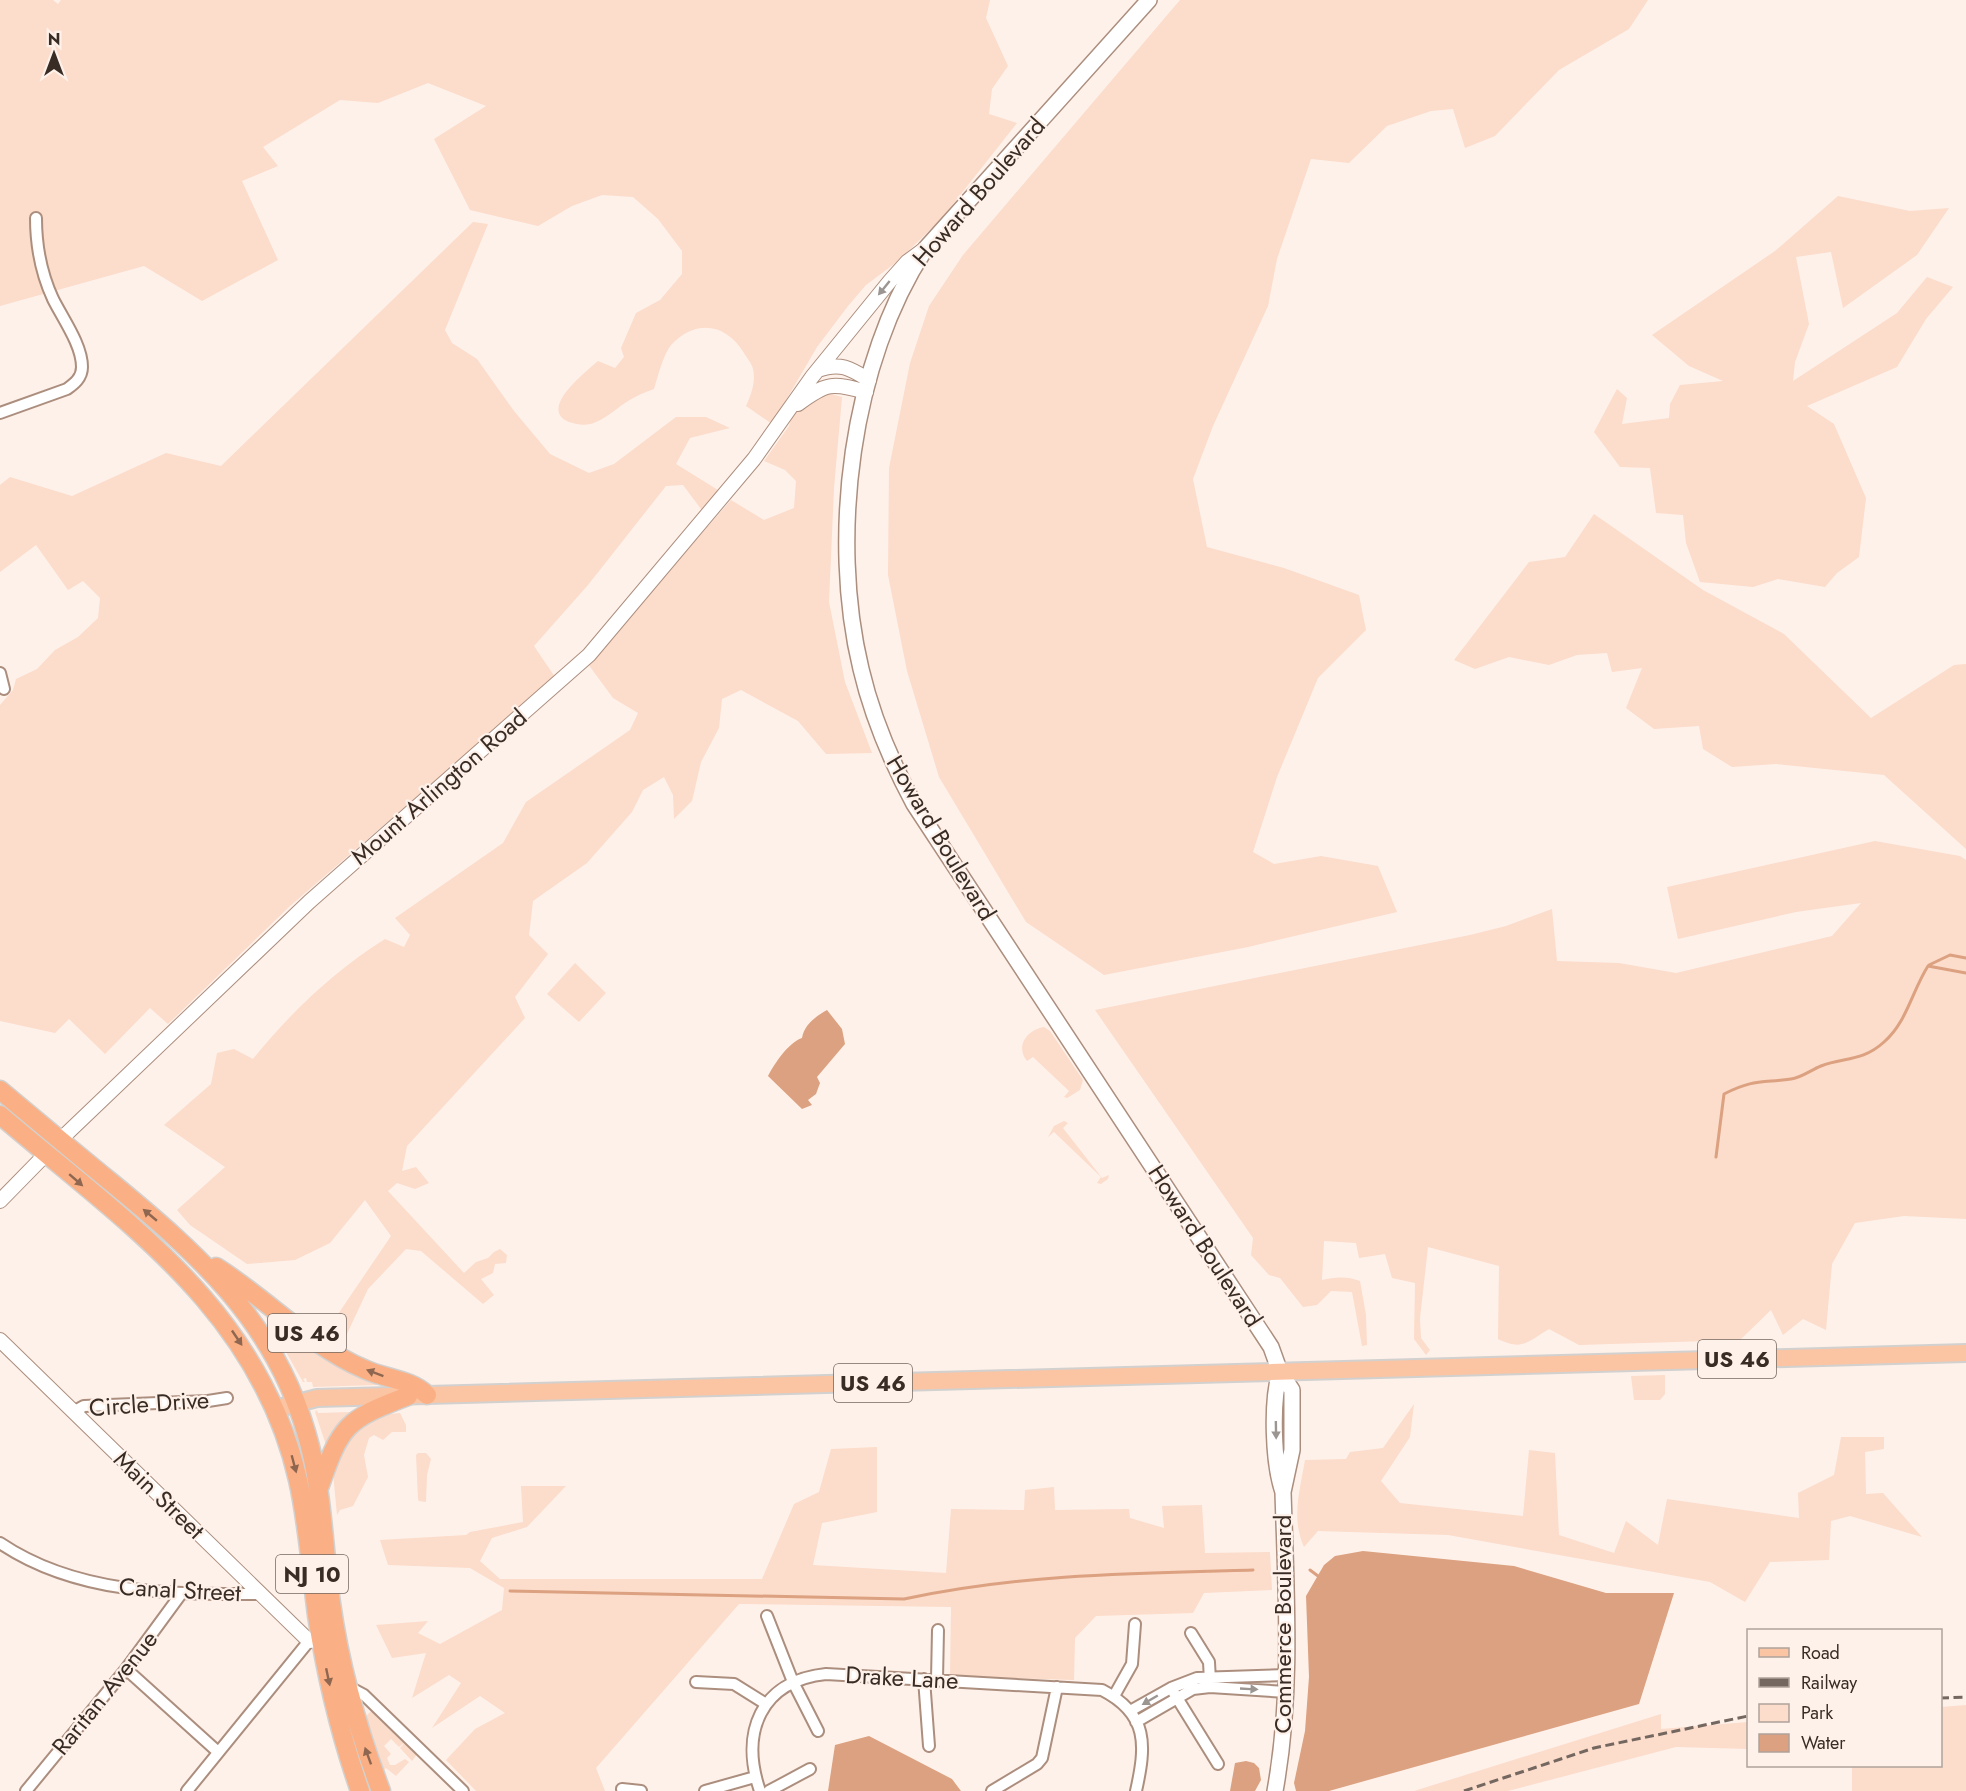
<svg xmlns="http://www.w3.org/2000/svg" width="1966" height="1791" viewBox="0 0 1966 1791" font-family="Jost,sans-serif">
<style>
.green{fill:#fcdcca}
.water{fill:#dba180}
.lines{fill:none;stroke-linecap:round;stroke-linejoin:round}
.stream{stroke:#dba180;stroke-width:3}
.minor-casing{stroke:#ac8e7e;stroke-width:14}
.tertiary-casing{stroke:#ac8e7e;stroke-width:16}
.secondary-casing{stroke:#ac8e7e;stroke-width:18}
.primary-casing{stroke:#d3d1cf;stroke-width:20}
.trunk-casing{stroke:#d3d1cf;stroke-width:21}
.minor{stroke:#fff;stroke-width:10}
.tertiary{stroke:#fff;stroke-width:14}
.secondary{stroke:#fff;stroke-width:15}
.primary{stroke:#fbc4a3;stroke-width:16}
.trunk{stroke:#fab084;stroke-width:18}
.rail{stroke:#746760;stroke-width:3;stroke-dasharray:9 4.5;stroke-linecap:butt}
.oneway{fill:#9c9692}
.oneway2{fill:#8f6750}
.labels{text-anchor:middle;stroke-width:4.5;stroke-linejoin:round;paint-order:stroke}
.shield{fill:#fef1ea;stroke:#736760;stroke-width:1.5}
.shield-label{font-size:22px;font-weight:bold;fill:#382c25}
.street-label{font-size:24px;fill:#382c25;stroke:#fef1ea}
</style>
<rect width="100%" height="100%" fill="#fef1ea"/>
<!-- green -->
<path class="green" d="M0,0H53L58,4L61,0H990L986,18L1008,66L992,89L989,114L1017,123L942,218L898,261L866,285L848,306L817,347L772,424L746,406C751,395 756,382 753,369C752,364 747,358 744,353C726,323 695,319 671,345C663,355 658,376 654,389C645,392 636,396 628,401C618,407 608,417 596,422C588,426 578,425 569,422C537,409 587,371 598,361L615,368L624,357L621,348L636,313L660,300L682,274V251L658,219L633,197L602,195L572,206L538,226L470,210L434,139L486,106L428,83L378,103L340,100L263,147L278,166L242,181L278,260L202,301L144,266L0,306Z
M1180,0H1648L1629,29L1559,70L1495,136L1465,148L1453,109L1431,111L1387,126L1349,163L1311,159L1277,259L1268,306L1213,426L1193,479L1207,547L1284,568L1359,595L1366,630L1318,678L1277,777L1253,852L1274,864L1321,856L1378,866L1397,912L1248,947L1104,975L1026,922L939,777L907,671L888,575L889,468L910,363L929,306L963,255Z
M1838,196L1910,211L1949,208L1917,255L1843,308L1831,252L1796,257L1809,324L1795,362L1793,381L1897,313L1927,277L1953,287L1926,319L1897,367L1807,406L1834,424L1866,498L1859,557L1837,573L1825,587L1778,579L1753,587L1700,582L1686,543L1683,515L1656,513L1650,468L1620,467L1594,432L1617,389L1627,398L1622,424L1669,418L1670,404L1680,385L1723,381L1689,366L1652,335L1775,251Z
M473,222L488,224L445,330L452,343L477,359L514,411L550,454L589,473L614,464L676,417H706L730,428L690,438L676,464L718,490L704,513L683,485L666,486L588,585L534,646L555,677L290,906L168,1024L150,1008L105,1054L69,1019L55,1033L0,1021V705L13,690L16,679L37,669L55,650L78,637L98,618L100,598L83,581L68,590L36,545L0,572V485L10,477L72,496L166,453L221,466Z
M824,392L842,397L834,488L829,602L845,682L872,753L826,754L798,721L741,690L722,699L719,728L701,762L692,801L674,819L673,795L664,777L643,790L632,812L587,863L533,901L529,935L548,954L515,997L525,1018L407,1146L402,1171L416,1167L429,1183L415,1189L397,1183L388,1191L464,1273L476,1262L488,1258L494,1252L500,1249L507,1255L506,1263L495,1264L493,1273L481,1279L494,1295L483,1304L421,1251L406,1249L368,1289L346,1336L338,1331L332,1323L391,1236L365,1200L330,1243L295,1260L247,1264L190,1225L177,1210L225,1167L164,1125L211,1084L217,1053L234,1049L253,1059C292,1011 333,972 385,939L404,947L410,935L395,918L503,843L526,802L630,730L638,713L613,698L588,664L731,500L764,520L794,508L796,481L785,470L764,461L789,426L793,412Z
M1594,514L1703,590L1784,634L1871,718L1954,665L1966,664V849L1884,775L1776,764L1732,767L1703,749L1699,726L1654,729L1626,708L1642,668L1612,672L1607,653L1577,655L1549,665L1509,657L1475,669L1454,660L1529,562L1565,557Z
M1875,841L1960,856L1966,860V1219L1904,1216L1855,1223L1832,1264L1826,1330L1803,1319L1783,1335L1771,1310L1740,1340L1579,1345L1549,1329C1527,1342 1523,1351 1498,1339L1499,1266L1428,1247L1420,1318L1421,1338L1430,1350L1426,1355L1414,1339L1415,1283L1392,1278L1385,1254L1359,1258L1356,1243L1324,1241L1322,1280C1335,1277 1347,1276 1360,1281L1366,1315L1367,1345L1362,1346L1352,1292L1331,1291L1317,1305L1303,1307L1280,1278L1269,1275L1251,1255L1253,1238L1095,1010L1470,935L1506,926L1552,909L1557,961L1619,963L1676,973L1832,936L1861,903L1796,912L1678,939L1667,887Z
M575,963L606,993L579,1022L547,994Z
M1044,1027L1050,1031L1083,1080L1080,1090L1067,1098L1064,1097L1069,1091L1033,1057L1027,1061C1015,1046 1027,1030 1044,1027Z
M1064,1121L1068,1123L1063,1128L1102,1178L1109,1175L1108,1179L1101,1184L1097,1183L1101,1177L1054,1132L1048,1137L1054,1126Z
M264,1313L377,1382L376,1385L313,1387L312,1382H307L306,1378L303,1379L305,1382H303Z
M1665,1375V1394L1660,1400H1634L1631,1376Z
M1414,1404L1410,1437L1381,1481L1400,1503L1523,1516L1529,1450L1555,1453L1559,1535L1614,1553L1626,1521L1658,1545L1667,1499L1799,1518L1798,1493L1834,1475L1841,1437H1884V1449L1865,1452L1866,1494L1883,1493L1922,1537L1850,1516L1831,1521L1829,1560L1770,1562L1745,1602L1710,1582L1448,1535L1318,1531L1304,1547C1291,1519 1300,1490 1305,1460L1346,1459L1350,1452L1383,1448Z
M317,1410L318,1413L353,1412L326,1445L315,1412Z
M400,1413L406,1425V1432H392L383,1440L374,1435L369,1438L364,1455L368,1477L353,1506L340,1510L337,1515L333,1473L351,1428L380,1415Z
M877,1447V1512L822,1523L813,1565L946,1573L951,1509L1024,1510L1025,1490L1054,1487L1055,1510L1129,1509L1130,1518L1164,1528L1162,1506L1202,1505L1205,1553L1270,1552L1272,1590L1204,1593L1193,1613L1096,1616L1075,1638L1074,1680L950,1676L951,1607L739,1604L596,1768L605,1791H476L446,1760L475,1729L505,1713L480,1696L432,1728L461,1683L449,1675L412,1698L426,1653L392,1658L376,1625L428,1621L418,1633L440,1644L502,1610L504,1588L470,1568L388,1565L380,1540L466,1535L470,1532L523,1522L521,1486H566L527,1527L492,1538L480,1561L500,1579H762L794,1504L819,1492L831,1449Z
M418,1453H426L431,1459L427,1475L426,1502L419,1501L418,1499L416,1455Z
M1966,1705V1791H1852V1766H1940L1941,1707Z
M372,1710L418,1753L412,1761L400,1748L405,1742L399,1747L391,1739L384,1746L391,1754L387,1758L390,1765H395L405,1759L409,1762L396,1776L386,1768L384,1770L366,1716Z
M1661,1714V1729L1748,1722V1749L1676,1747L1508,1791H1414Z"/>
<!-- water -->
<path class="water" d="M827,1010L842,1029L845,1044L817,1077L820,1083L816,1094L808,1100L812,1105L802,1109L768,1076C775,1063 788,1043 802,1038C804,1025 816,1016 827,1010Z
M1363,1551L1514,1566L1606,1593H1674L1639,1704L1329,1791H1296L1294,1783L1305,1731L1309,1677L1306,1596L1324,1565L1335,1556Z
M869,1736L952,1779L961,1791H828L835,1745Z
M1246,1761L1254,1763L1259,1768L1261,1780L1255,1791H1230L1235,1763Z"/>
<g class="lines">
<!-- stream -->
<path class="stream" d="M1929,965L1950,955L1966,958
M1716,1157L1724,1094C1753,1079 1762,1083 1791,1079C1801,1078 1811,1070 1821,1066C1844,1057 1862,1062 1884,1042C1907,1022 1912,991 1928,966L1966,973
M1310,1570L1318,1576
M510,1591L904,1599C1019,1574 1136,1573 1253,1570"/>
<defs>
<path id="minor" d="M0,413L67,389C74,384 82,378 82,367C82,345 63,319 53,299C41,273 36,247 36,218
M0,673L4,689
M73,1412L84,1406L208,1401L227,1398
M0,1543C77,1595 172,1594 260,1594
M767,1616L793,1682L818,1731
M1191,1633L1209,1662L1210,1681
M126,1669L218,1752
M924,1679L929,1746
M937,1679L938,1630
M696,1682L734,1684L766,1704
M347,1686L364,1695L463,1791
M1174,1693L1218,1764
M1114,1696L1132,1664L1135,1624
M1130,1711L1171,1688L1197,1678L1287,1675
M1136,1722L1193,1689L1210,1687L1286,1692
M622,1789L641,1791
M26,1791L126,1669L181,1594
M187,1791L309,1641
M705,1791L755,1777
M760,1791C740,1733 760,1681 826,1674L1102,1690C1149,1714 1146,1746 1136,1791
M769,1791L810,1769
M992,1791L1037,1764L1042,1758L1057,1687"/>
<path id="tertiary" d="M818,370C840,362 850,368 869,380
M798,404C826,383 832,382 866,392
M60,1140L309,902L589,655L754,459L812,377L890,281L907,262L926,248
M0,1201L46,1154
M0,1340L309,1641L321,1639"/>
<path id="secondary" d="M1149,0L926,248C851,361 829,537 861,669C872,716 891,761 914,804L1271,1347L1280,1372L1292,1390V1450L1283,1492
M1275,1791C1293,1692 1286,1592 1283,1492C1273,1463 1271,1402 1280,1372"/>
<path id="primary" d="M275,1409L317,1398L1966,1353"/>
<path id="trunk" d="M0,1090C37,1121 74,1152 112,1183C198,1254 274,1321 306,1432C323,1488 323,1546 331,1603C340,1668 358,1730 381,1791
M0,1115C125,1222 259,1309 298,1480C308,1524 311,1570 317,1615C326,1675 340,1734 360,1791
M216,1267C266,1298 310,1346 364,1369C385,1379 411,1379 427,1395
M319,1488C341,1425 345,1420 408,1396"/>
</defs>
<!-- minor casing -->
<use href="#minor" class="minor-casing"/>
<!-- tertiary casing -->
<use href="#tertiary" class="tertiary-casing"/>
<!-- secondary casing -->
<use href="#secondary" class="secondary-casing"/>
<!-- primary casing -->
<use href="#primary" class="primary-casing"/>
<!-- trunk casing -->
<use href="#trunk" class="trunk-casing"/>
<!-- minor -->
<use href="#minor" class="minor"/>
<!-- tertiary -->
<use href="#tertiary" class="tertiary"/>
<!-- secondary -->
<use href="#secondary" class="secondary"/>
<!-- primary -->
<use href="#primary" class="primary"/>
<!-- trunk -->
<use href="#trunk" class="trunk"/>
<!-- rail -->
<path class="rail" d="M1940,1698L1966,1697
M1464,1791L1594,1748L1748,1716"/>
</g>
<!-- one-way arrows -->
<defs><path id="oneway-solid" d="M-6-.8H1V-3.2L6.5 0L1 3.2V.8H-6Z" transform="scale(1.5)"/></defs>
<g class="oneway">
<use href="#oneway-solid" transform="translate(884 288) rotate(129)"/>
<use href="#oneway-solid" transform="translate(1276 1430) rotate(89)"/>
<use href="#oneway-solid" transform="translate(1249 1689) rotate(3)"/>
<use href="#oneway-solid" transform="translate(1150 1700) rotate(150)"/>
</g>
<g class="oneway2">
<use href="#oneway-solid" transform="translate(76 1180) rotate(41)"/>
<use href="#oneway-solid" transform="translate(150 1215) rotate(-140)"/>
<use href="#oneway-solid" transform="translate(237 1338) rotate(56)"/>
<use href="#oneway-solid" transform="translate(375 1373) rotate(-159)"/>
<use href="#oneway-solid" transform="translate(294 1464) rotate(75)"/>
<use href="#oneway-solid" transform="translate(328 1677) rotate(78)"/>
<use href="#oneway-solid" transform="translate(368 1756) rotate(-110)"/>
</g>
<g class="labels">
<!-- shield labels -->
<g class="shield">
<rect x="268" y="1314" width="78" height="38" rx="4.5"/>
<rect x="1698" y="1340" width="78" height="38" rx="4.5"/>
<rect x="834" y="1364" width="78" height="38" rx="4.5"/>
<rect x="276" y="1555" width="72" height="38" rx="4.5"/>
</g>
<g class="shield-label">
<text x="307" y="1341">US 46</text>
<text x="1737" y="1367">US 46</text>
<text x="873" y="1391">US 46</text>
<text x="312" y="1582">NJ 10</text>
</g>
<!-- street labels -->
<g class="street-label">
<text transform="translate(979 192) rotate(-49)" y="8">Howard Boulevard</text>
<text transform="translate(439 787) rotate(-41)" y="8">Mount Arlington Road</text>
<text transform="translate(941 838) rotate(59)" y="8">Howard Boulevard</text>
<text transform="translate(1205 1246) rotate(57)" y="8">Howard Boulevard</text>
<text transform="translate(149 1404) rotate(-4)" y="8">Circle Drive</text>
<text transform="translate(159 1495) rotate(44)" y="8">Main Street</text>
<text transform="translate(180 1590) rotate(3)" y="8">Canal Street</text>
<text transform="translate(1283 1624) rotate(-90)" y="8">Commerce Boulevard</text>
<text transform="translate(902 1678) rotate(3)" y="8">Drake Lane</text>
<text transform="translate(105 1693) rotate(-51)" y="8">Raritan Avenue</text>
</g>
</g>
<!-- legend -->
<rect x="1747" y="1629" width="195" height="138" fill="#fef1ea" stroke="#afa29b" stroke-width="1.5"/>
<rect x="1759" y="1648" width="30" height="9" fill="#fbc4a3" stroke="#afa29b" stroke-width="1.5"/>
<text x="1801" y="1659" font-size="18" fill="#382c25">Road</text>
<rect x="1759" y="1678" width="30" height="9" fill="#746760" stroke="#afa29b" stroke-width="1.5"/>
<text x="1801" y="1689" font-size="18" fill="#382c25">Railway</text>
<rect x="1759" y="1704" width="30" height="18" fill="#fcdcca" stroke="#afa29b" stroke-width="1.5"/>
<text x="1801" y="1719" font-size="18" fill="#382c25">Park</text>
<rect x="1759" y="1734" width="30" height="18" fill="#dba180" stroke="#afa29b" stroke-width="1.5"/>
<text x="1801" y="1749" font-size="18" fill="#382c25">Water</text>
<!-- north arrow -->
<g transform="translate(54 54)" stroke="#fef1ea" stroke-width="4.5" paint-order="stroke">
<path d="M0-4.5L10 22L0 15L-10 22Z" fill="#382c25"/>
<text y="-9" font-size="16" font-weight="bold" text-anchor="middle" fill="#382c25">N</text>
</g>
</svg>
